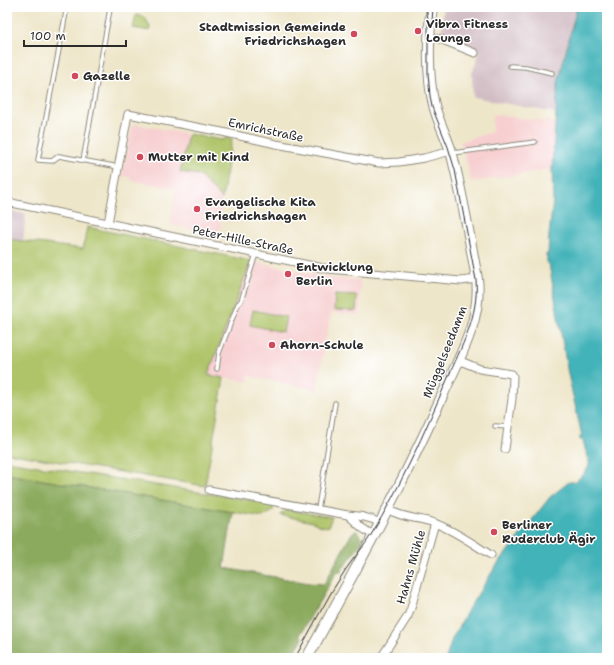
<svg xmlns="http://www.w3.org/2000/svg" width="614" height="665" viewBox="0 0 614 665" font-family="'Shantell Sans',sans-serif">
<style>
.built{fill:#f7cfd0}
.industrial{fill:#d2bdc5}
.green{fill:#afc469;stroke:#6d784a}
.forest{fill:#8baa5d;stroke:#5b6a44}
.water{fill:#42b3b9;stroke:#366f72}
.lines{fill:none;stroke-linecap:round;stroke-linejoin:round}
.service-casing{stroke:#8c887a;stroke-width:5.5}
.minor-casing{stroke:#8c887a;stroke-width:9}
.secondary-casing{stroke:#8c887a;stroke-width:12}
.service{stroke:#fff;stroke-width:3.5}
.minor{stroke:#fff;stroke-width:7}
.secondary{stroke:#fff;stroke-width:10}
.tram{stroke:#2b2b2b;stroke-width:1}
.poi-dot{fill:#d1495b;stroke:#fff;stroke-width:1.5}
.labels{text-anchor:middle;stroke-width:3;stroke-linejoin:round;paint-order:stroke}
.poi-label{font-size:12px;font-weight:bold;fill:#2b2b2b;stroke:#fff;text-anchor:start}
.street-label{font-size:12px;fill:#2b2b2b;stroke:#fff}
</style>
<rect width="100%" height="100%" fill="#fff"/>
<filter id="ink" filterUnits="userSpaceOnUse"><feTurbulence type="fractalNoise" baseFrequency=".025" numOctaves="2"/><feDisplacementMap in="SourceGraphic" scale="8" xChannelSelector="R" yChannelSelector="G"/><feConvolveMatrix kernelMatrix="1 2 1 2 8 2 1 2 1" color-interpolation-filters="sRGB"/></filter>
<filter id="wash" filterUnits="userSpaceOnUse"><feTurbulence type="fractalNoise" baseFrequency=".012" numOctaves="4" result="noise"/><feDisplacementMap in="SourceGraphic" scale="16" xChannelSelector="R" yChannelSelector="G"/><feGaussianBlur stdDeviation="0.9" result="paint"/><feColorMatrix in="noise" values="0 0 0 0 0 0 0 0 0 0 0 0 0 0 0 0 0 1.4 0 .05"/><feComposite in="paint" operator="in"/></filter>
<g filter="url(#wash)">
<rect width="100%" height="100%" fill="#eee6c9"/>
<!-- built -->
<path class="built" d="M492,114L543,121L542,124H545V121L555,122L552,169L471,182L468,167L460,142L492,132Z
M135,124L188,134L180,171L199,175L222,199L219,220L221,221L219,235L170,224L176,189L130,180L131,177L122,176L132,125Z
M251,261L332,278L360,280V315L331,313L316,390L249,376L248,382L208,375Z"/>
<!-- industrial -->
<path class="industrial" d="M444,7H577L558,83L555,113L473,97L472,74L480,51L441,34Z
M7,211L26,214L23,241L7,239Z"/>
<!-- green -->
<path class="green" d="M136,15L145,17L150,27V31L133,28Z
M188,134L222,140L226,138L232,139L222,199L199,175L180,172Z
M87,227L251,261L208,375L224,378L205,486L7,453V239L83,249Z
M335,295L357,296L356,311L334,310Z
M253,310L286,317L283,332L250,325Z
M7,461L273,504V511L263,517L7,474Z
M289,510L332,517L328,527L318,525L313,522L280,515L285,511Z"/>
<!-- forest -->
<path class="forest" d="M7,474L233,512L224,568L309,583L324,584L352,533L357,531L363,541L341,571H337L300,635L303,638L291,658H7Z"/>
<!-- water -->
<path class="water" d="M577,7H607V658H446L452,639L469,608L496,566L550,497L569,482H575C597,462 588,465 583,440H580V436H582L568,374L549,264H547V256H546V254H548L549,235L553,201L552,169L558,83Z"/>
</g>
<g filter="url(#ink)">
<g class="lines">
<defs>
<path id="service" d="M67,7L38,160L52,161L59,156L119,167
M510,66L526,67L552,73
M453,153L535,142
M83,161L110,9L100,7
M217,369L219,353L238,304L241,301L256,254
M495,426L508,427
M318,509L335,403"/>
<path id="minor" d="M430,38L440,39L475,53
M7,202L328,269L461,281L477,279
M108,223L128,114L222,132L276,144L379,163L399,162L424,158L451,151
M458,360L480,369L512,374L513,376L512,399L505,449
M209,490L348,515C359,516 370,517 380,523
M387,509C404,519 417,517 434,523C454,530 473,544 491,555
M348,515L362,528L373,535
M381,658L408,616L411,608L435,523"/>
<path id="secondary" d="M307,658C355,571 403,484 443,394C459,358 482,319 477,279C470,239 463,199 453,159C449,140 438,123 434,105C427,77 428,35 432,7"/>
</defs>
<!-- service casing -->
<use href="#service" class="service-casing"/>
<!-- minor casing -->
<use href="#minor" class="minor-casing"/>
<!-- secondary casing -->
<use href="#secondary" class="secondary-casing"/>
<!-- service -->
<use href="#service" class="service"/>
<!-- minor -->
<use href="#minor" class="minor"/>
<!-- secondary -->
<use href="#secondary" class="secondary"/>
<!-- tram -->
<path class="tram" d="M432,22L433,7
M295,658C312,628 327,597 346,569C354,557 364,547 371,535C401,486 424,433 447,380C461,347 479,316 476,280L455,170L448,147L432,107L430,96L428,73V19L426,7"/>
</g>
</g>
<!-- markers -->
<g class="poi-dot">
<circle cx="418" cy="31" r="4"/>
<circle cx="354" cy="34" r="4"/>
<circle cx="75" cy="76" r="4"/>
<circle cx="140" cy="157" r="4"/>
<circle cx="197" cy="209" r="4"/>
<circle cx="288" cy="274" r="4"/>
<circle cx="272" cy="345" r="4"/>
<circle cx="494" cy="532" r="4"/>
</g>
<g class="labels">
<!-- poi labels -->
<g class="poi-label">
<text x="426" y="28">Vibra Fitness<tspan x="426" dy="14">Lounge</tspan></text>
<text x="346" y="31" text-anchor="end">Stadtmission Gemeinde<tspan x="346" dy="14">Friedrichshagen</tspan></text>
<text x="83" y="80">Gazelle</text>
<text x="148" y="161">Mutter mit Kind</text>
<text x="205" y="206">Evangelische Kita<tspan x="205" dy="14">Friedrichshagen</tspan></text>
<text x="296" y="271">Entwicklung<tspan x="296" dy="14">Berlin</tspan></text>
<text x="280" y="349">Ahorn-Schule</text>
<text x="502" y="529">Berliner<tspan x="502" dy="14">Ruderclub Ägir</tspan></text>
</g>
<!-- street labels -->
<g class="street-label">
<text transform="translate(266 130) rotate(12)" y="4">Emrichstraße</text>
<text transform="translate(243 240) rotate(12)" y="4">Peter-Hille-Straße</text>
<text transform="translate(445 352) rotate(-68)" y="4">Müggelseedamm</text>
<text transform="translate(411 567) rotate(-74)" y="4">Hahns Mühle</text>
</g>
</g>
<!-- margin -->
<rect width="614" height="665" fill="none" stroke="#fff" stroke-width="24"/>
<!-- scale -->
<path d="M24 40v6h102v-6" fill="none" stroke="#2b2b2b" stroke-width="2"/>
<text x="30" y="40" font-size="12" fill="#2b2b2b" stroke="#ffffff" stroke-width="3" paint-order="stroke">100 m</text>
</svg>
